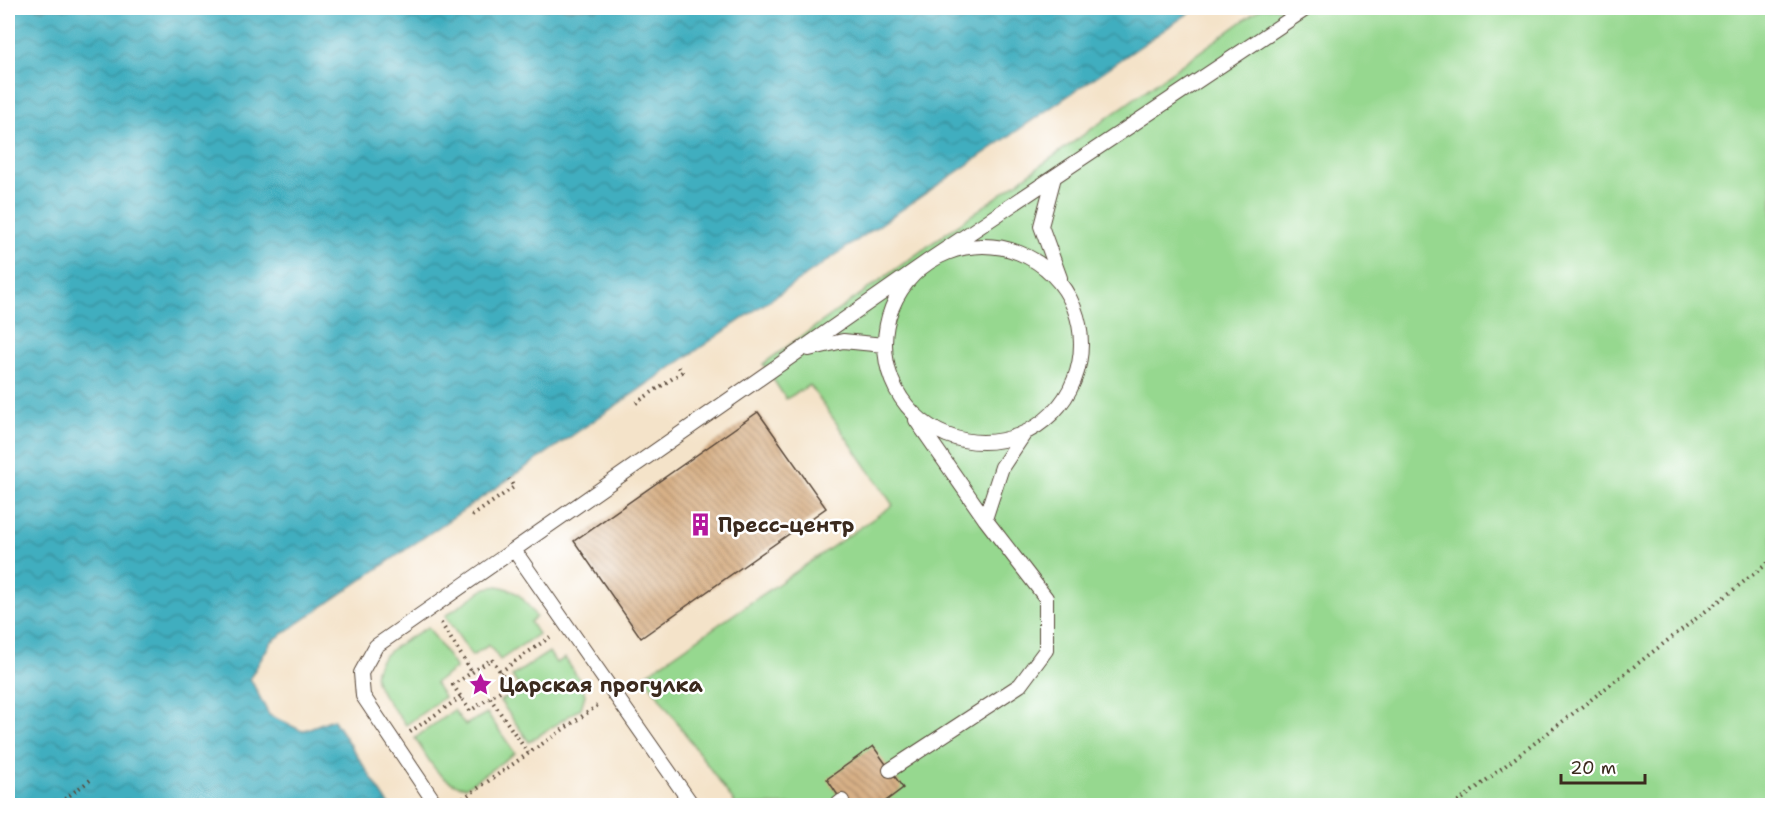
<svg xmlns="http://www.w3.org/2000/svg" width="1780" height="813" viewBox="0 0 1780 813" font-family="'Shantell Sans',sans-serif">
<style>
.grass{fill:#96d88f;stroke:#688156;stroke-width:1.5}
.water{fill:url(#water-waves);stroke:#3e6c6e;stroke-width:1.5}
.building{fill:url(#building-back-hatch)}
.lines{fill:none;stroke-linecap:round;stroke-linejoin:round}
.service-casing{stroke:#574638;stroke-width:16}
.path{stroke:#574638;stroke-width:4;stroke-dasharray:1.5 4.5;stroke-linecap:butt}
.service{stroke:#fff;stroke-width:14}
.labels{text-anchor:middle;stroke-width:5;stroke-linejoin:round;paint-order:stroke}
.poi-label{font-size:21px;font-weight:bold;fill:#3b2a1e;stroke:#fff;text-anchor:start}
</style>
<defs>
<pattern id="water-waves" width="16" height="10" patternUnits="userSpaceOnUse" patternTransform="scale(1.5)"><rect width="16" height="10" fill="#41aebf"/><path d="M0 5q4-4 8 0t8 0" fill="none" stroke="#388e9b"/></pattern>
<pattern id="building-back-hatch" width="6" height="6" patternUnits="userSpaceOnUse" patternTransform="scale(1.5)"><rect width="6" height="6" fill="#d7b086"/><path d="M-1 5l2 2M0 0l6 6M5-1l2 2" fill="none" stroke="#b08f6d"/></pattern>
</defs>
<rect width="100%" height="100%" fill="#fff"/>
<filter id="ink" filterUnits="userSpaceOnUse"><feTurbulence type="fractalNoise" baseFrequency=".0167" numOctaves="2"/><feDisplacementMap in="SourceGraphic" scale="12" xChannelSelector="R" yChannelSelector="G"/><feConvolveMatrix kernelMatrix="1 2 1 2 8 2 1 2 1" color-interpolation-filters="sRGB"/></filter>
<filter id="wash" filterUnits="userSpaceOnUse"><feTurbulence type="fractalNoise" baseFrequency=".008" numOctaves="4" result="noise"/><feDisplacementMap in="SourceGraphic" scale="24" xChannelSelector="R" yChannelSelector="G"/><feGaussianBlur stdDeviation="1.35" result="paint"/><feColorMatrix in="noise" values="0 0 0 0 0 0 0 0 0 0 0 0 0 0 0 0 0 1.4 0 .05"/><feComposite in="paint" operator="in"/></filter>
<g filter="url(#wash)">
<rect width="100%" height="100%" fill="#f4e3c9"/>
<!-- grass -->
<path class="grass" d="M1261,8H1772V805H736L644,676L893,505L810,385L786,399L763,364Z
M498,586C520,591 524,599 536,617L530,622L538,634L500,660L489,645L472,656L445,616L486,588Z
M428,627L456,668L435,683L444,697L406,725C397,713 385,700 378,686C364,657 409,639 428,627Z
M549,652L556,663L565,658L581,682L585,695L581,708L529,742L500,701L520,688L512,676Z
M454,710L465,725L487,713L515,753L466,787C439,784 429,760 415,738Z"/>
<!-- water -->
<path class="water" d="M8,8H1196L271,642L250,678L269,715L302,731L333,719L390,806L8,805Z"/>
<g id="blocks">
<!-- building -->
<path class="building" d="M758,412L826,508L641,638L574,541Z
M873,746L903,788L879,806H845L827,779Z"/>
</g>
</g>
<g filter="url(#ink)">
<use href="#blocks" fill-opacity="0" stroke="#574638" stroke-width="1.5"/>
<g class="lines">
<defs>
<path id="service" d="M1054,177L1041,226L1060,278
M885 344a98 98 0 1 1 196 0a98 98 0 1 1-196 0Z
M809,349L843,341L884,345
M985,519L1002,467L1024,434
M514,550L693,806
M890,770L1020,685L1046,650V598L985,519L916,420
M437,806L363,696L361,673L376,646L928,261L1307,8
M836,806L842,801"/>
</defs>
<!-- service casing -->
<use href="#service" class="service-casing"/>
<!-- path -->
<path class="path" d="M636,403L682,372L677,364
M472,516L514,487L509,479
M441,623L472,672
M492,659L509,685L470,711L453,685Z
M500,672L550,637
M490,698L528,753
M410,732L461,697
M458,802L597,706
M55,806L93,778
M1453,806L1772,560"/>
<!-- service -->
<use href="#service" class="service"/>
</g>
</g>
<!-- icons -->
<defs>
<symbol id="building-bare" viewBox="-9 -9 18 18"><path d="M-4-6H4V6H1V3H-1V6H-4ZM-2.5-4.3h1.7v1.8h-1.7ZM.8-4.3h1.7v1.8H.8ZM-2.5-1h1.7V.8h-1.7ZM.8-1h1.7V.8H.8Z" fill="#b5179e" stroke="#fff" stroke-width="2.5" paint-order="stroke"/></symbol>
<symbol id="sight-bare" viewBox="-9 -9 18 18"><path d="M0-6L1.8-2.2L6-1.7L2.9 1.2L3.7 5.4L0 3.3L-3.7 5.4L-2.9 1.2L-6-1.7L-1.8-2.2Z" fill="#b5179e" stroke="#fff" stroke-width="2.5" paint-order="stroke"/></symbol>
</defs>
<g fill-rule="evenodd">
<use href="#building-bare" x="684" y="508" width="33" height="33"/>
<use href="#sight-bare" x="464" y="668" width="33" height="33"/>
</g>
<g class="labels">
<!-- poi labels -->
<g class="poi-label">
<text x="718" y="532">Пресс-центр</text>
<text x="499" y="692">Царская прогулка</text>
</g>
</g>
<!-- margin -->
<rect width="1780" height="813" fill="none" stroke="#fff" stroke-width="30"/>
<!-- scale -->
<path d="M1561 774v9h84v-9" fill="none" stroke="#3b2a1e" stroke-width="3"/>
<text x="1570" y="774" font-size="18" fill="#3b2a1e" stroke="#ffffff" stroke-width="4.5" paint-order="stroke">20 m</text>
</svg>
